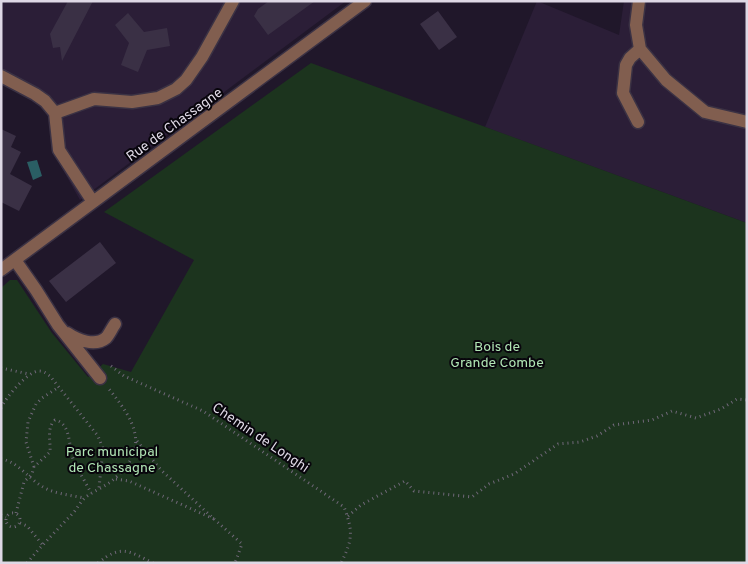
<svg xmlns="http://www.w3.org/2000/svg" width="748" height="564" viewBox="0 0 748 564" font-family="Overpass,sans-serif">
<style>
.built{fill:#2b1e37}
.green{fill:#1c341e}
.water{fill:#2a5e64}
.building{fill:#3a3045}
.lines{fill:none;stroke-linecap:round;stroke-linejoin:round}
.minor-casing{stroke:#3b3244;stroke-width:15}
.path{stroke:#706879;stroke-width:3;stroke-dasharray:1 4;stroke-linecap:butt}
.minor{stroke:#815e4f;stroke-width:12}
.labels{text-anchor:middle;stroke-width:4;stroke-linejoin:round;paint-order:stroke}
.street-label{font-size:14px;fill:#ded8e5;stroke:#08050c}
.park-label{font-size:14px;fill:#b0e5b4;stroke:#08050c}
</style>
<rect width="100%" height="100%" fill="#20172a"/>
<!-- built -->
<path class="built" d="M1,1H346L80,200L54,154L52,126L43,105L1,84Z
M537,1L619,35L624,1H747V223L485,127Z"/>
<!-- green -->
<path class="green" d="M311,63L747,223V563H1V288L10,280H17L52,333L88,377L103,364L131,372L194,260L104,212Z"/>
<!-- water -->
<path class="water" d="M37,160L42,176L33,180L27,162Z"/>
<!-- building -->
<path class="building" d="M68,1H93L62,61L60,47L53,48L50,34Z
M269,1H315L268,35L254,16L258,9Z
M438,11L457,37L439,50L420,24Z
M128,13L144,32L167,28L170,46L147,50L138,72L121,65L129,43L115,25Z
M1,129L16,136L11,147L21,152L10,174L32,186L19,211L1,202Z
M100,242L116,263L66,302L49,281Z"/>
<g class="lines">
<defs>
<path id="minor" d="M639,1L636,25L640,49L666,80L705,112L747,122
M1,76L35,94L45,101L55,113L59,150L93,202
M55,113L94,99L132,102L158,98L176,89L186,80L202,57L233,1
M638,122L623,93L626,65L630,58L640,49
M15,260L36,290L58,325L100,378
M1,270L365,1
M67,333C77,340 95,347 106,338C109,335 112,328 115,324"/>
</defs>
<!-- minor casing -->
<use href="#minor" class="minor-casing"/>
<!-- path -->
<path class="path" d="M111,366L124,376L203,411L344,507C353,531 353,539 341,563
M1,368L29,374
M1,408C6,397 28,371 39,371C44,371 47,374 50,376L98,436L103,449L99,488
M1,459C17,461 29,479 43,487C55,494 70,495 84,498
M34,467L26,442L28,422L36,404L42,398L59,387
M116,479L129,481L214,519L161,470L137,441
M6 520a7 7 0 1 1 14 0a7 7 0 1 1-14 0Z
M16,513L24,482L32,474L34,467L50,452C51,442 46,428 55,420C72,423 68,449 74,461C79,472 86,483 91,493
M1,515L6,517
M348,516L361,505L405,481L414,491L472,497L489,484L514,474L558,444L580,442L597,436L614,425L652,420L672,411L696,418L721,409L737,399L747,400
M214,519L242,544L235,563
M20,523L27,526L42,544
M27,563C42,545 58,529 74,512C78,507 81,501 86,497C95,490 107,486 115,478C151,447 134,420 109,389
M98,563C121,544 129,551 153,563"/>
<!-- minor -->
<use href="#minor" class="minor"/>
</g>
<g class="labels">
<!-- street labels -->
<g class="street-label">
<text transform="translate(174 124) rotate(-36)" y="5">Rue de Chassagne</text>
<text transform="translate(261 437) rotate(34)" y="5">Chemin de Longhi</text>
</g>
<!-- park labels -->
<g class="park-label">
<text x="497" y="351">Bois de<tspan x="497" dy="16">Grande Combe</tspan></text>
<text x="112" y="456">Parc municipal<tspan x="112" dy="16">de Chassagne</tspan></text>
</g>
</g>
<!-- border -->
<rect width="748" height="564" fill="none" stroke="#ded8e5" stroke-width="5"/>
</svg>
